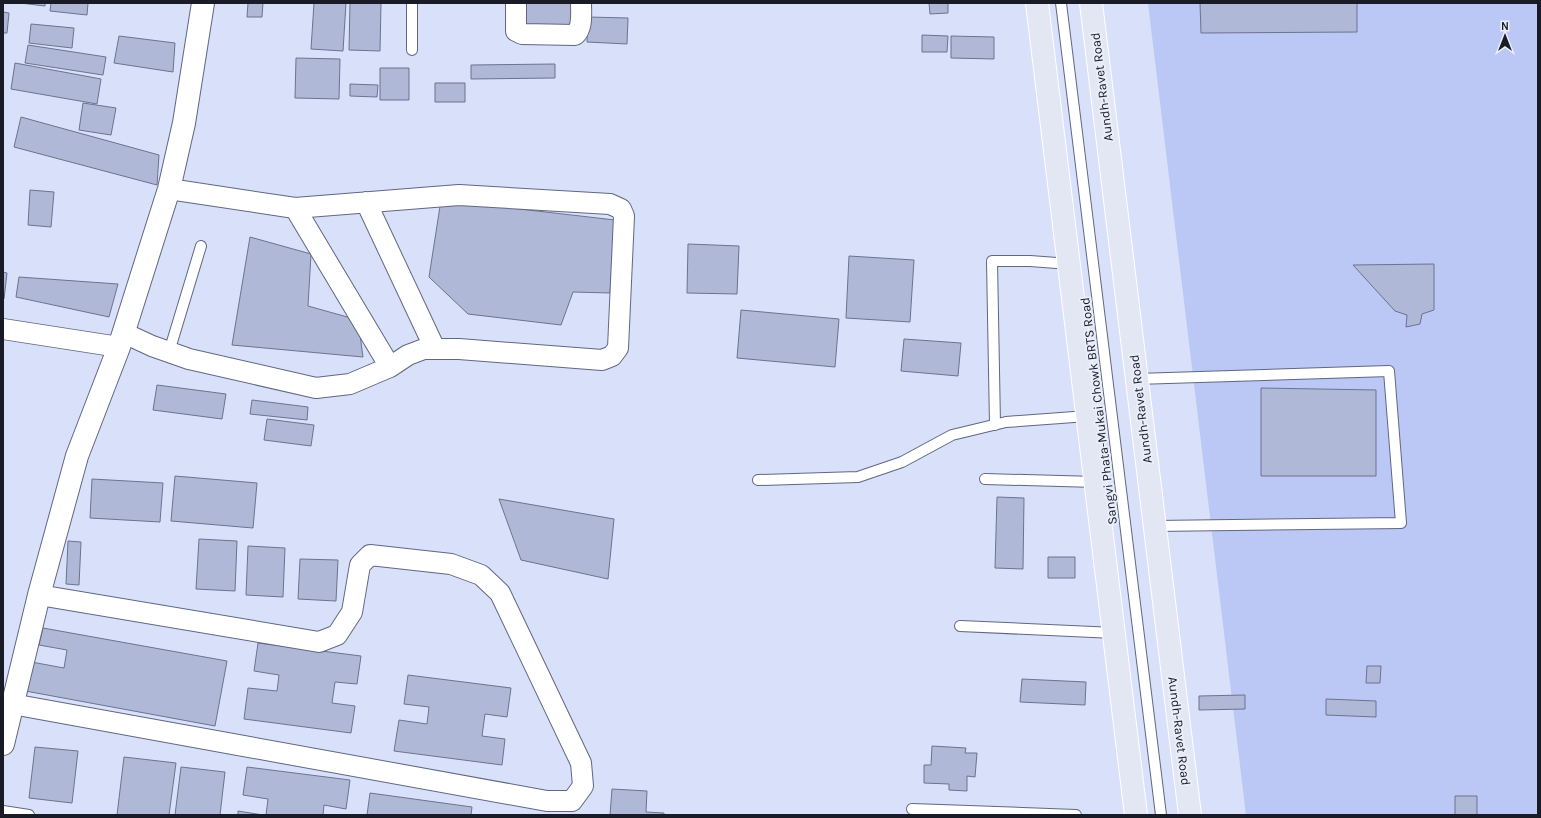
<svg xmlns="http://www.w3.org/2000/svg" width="1541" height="818" viewBox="0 0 1541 818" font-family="Karla,sans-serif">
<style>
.green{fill:#bbc7f5}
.building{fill:#b0b8d7;stroke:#6c738f}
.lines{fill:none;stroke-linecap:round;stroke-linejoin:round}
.lane-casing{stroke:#606782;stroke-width:12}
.street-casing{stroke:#606782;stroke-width:22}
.secondary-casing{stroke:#606782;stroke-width:24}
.primary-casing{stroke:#fff;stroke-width:24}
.lane{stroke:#fff;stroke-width:10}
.street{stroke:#fff;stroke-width:20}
.secondary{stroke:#fff;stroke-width:22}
.primary{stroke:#e3e6f3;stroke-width:22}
.labels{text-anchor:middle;stroke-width:4;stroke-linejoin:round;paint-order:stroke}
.street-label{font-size:13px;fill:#191c27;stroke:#eaeefb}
</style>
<rect width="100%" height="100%" fill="#d9e0f9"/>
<!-- green -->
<path class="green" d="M1148,3H1538V815H1246Z"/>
<!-- building -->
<path class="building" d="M20,3H45V6Z
M51,3H88L87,15L50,11Z
M248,3H263L262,17H247Z
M314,3H346L343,51L311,49Z
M350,3H381L380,51L349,50Z
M523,3H572L571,27L522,25Z
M929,3H948V13L930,14Z
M1200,3H1357V32L1201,33Z
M3,12L9,13L7,33H3Z
M588,17L628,18L627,44L587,42Z
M31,24L74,28L72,48L29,43Z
M922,35L948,36L947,52H922Z
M119,36L175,43L173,72L114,63Z
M951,36L994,37V59L951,58Z
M28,45L106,57L103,75L25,63Z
M296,58L340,59L339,99L295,98Z
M15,63L101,79L97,104L11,89Z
M555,64V78L471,79V65Z
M380,68H409V100H380Z
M435,83H465V102H435Z
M350,84L378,85L377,97L350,96Z
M83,103L116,108L111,135L79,130Z
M21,117L159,155L157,185L14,147Z
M30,190L54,192L51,227L28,225Z
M441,200L615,220L610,293L573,292L561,325L468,314L429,277Z
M250,237L311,254L308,306L358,320L363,357L232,345Z
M688,244L739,246L737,294L687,293Z
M849,256L914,260L910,322L846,318Z
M1434,264V310L1422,314L1420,324L1406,327L1407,315L1395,311L1353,265Z
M3,272L7,273L4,299H3Z
M19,277L118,284L109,317L16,297Z
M741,310L839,319L835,367L737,358Z
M904,339L961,343L958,376L901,371Z
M157,385L226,394L222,419L153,410Z
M1261,388L1376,390V476H1261Z
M252,400L308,407L307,420L250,414Z
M267,419L314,425L311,446L264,440Z
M175,476L257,483L253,528L171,521Z
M92,479L163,483L160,522L90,518Z
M997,497L1024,498L1023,569L995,568Z
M499,499L614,519L608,579L521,560Z
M199,539L237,541L235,591L196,589Z
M68,541L81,542L79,585L66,584Z
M248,546L285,548L283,597L246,595Z
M1048,557H1075V578H1048Z
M300,559L338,560L336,601L298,599Z
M43,628L227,661L215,726L20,690L26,661L64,668L67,650L39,645Z
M258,643L361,656L357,684L335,682L332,703L355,706L351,733L244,719L248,688L277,691L279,675L254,671Z
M1367,666H1381L1380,683H1366Z
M408,675L511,688L507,717L485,714L482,736L505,739L502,765L394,751L399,720L427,724L429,707L404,704Z
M1022,679L1086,682L1085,705L1020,702Z
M1245,695V709L1199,710V696Z
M1326,699L1376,701V717L1326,715Z
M932,746L966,748L965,753H977L975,777L967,776V791L949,790V784L924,783V765H931Z
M35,747L78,751L72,803L29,798Z
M124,757L176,763L169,815H117Z
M181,767L225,772L220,815H175Z
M247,767L350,780L346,809L324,805L323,815H266L268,799L243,795Z
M612,789L647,791L646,812L664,813V815H610Z
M370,793L472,807L471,815H367Z
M1455,796H1477V815H1455Z
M238,811L263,815H238Z"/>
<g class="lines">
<defs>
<path id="lane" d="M412,3V50
M1061,3L1161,815
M169,352L201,246
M1136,379L1389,371L1401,523L1155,526
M995,425L992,261H1030L1070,264
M985,479L1096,482
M758,480L858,477L902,462L952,435L1006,422L1088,416
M960,626L1115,633
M912,809L1076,815
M3,811L29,815"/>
<path id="street" d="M516,3V31L522,34L575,35C583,28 581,13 581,3
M169,189L295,208L390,367
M366,202L435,349
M3,329L119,347
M124,333L152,346L189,359L316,388L350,384L390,367L408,355L424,349H459L602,360L612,356L618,348L624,216L621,209L610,204L459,195L295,208
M12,704L547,801H572L583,786L581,763L500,593L481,575L451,564L370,555L360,565L352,612L337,635L319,642L39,595"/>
<path id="secondary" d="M3,744L39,595L77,456L119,347L169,189L184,123L203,3"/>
<path id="primary" d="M1037,3L1136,815
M1091,3L1190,815"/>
</defs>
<!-- lane casing -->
<use href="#lane" class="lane-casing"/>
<!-- street casing -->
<use href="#street" class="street-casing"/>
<!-- secondary casing -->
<use href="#secondary" class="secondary-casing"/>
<!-- primary casing -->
<use href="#primary" class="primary-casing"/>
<!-- lane -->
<use href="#lane" class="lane"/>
<!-- street -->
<use href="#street" class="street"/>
<!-- secondary -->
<use href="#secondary" class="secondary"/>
<!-- primary -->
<use href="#primary" class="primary"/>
</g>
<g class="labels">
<!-- street labels -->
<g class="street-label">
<text transform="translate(1101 87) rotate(-97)" y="5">Aundh-Ravet Road</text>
<text transform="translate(1140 409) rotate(-97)" y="5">Aundh-Ravet Road</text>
<text transform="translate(1098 411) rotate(-97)" y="5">Sangvi Phata-Mukai Chowk BRTS Road</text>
<text transform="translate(1180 731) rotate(83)" y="5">Aundh-Ravet Road</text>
</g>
</g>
<!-- border -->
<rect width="1541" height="818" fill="none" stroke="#191c27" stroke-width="8"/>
<!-- north arrow -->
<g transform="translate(1505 36)" stroke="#eaeefb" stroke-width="3" paint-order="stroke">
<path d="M0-3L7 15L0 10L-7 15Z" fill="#191c27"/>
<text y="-6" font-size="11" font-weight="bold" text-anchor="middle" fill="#191c27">N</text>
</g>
</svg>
